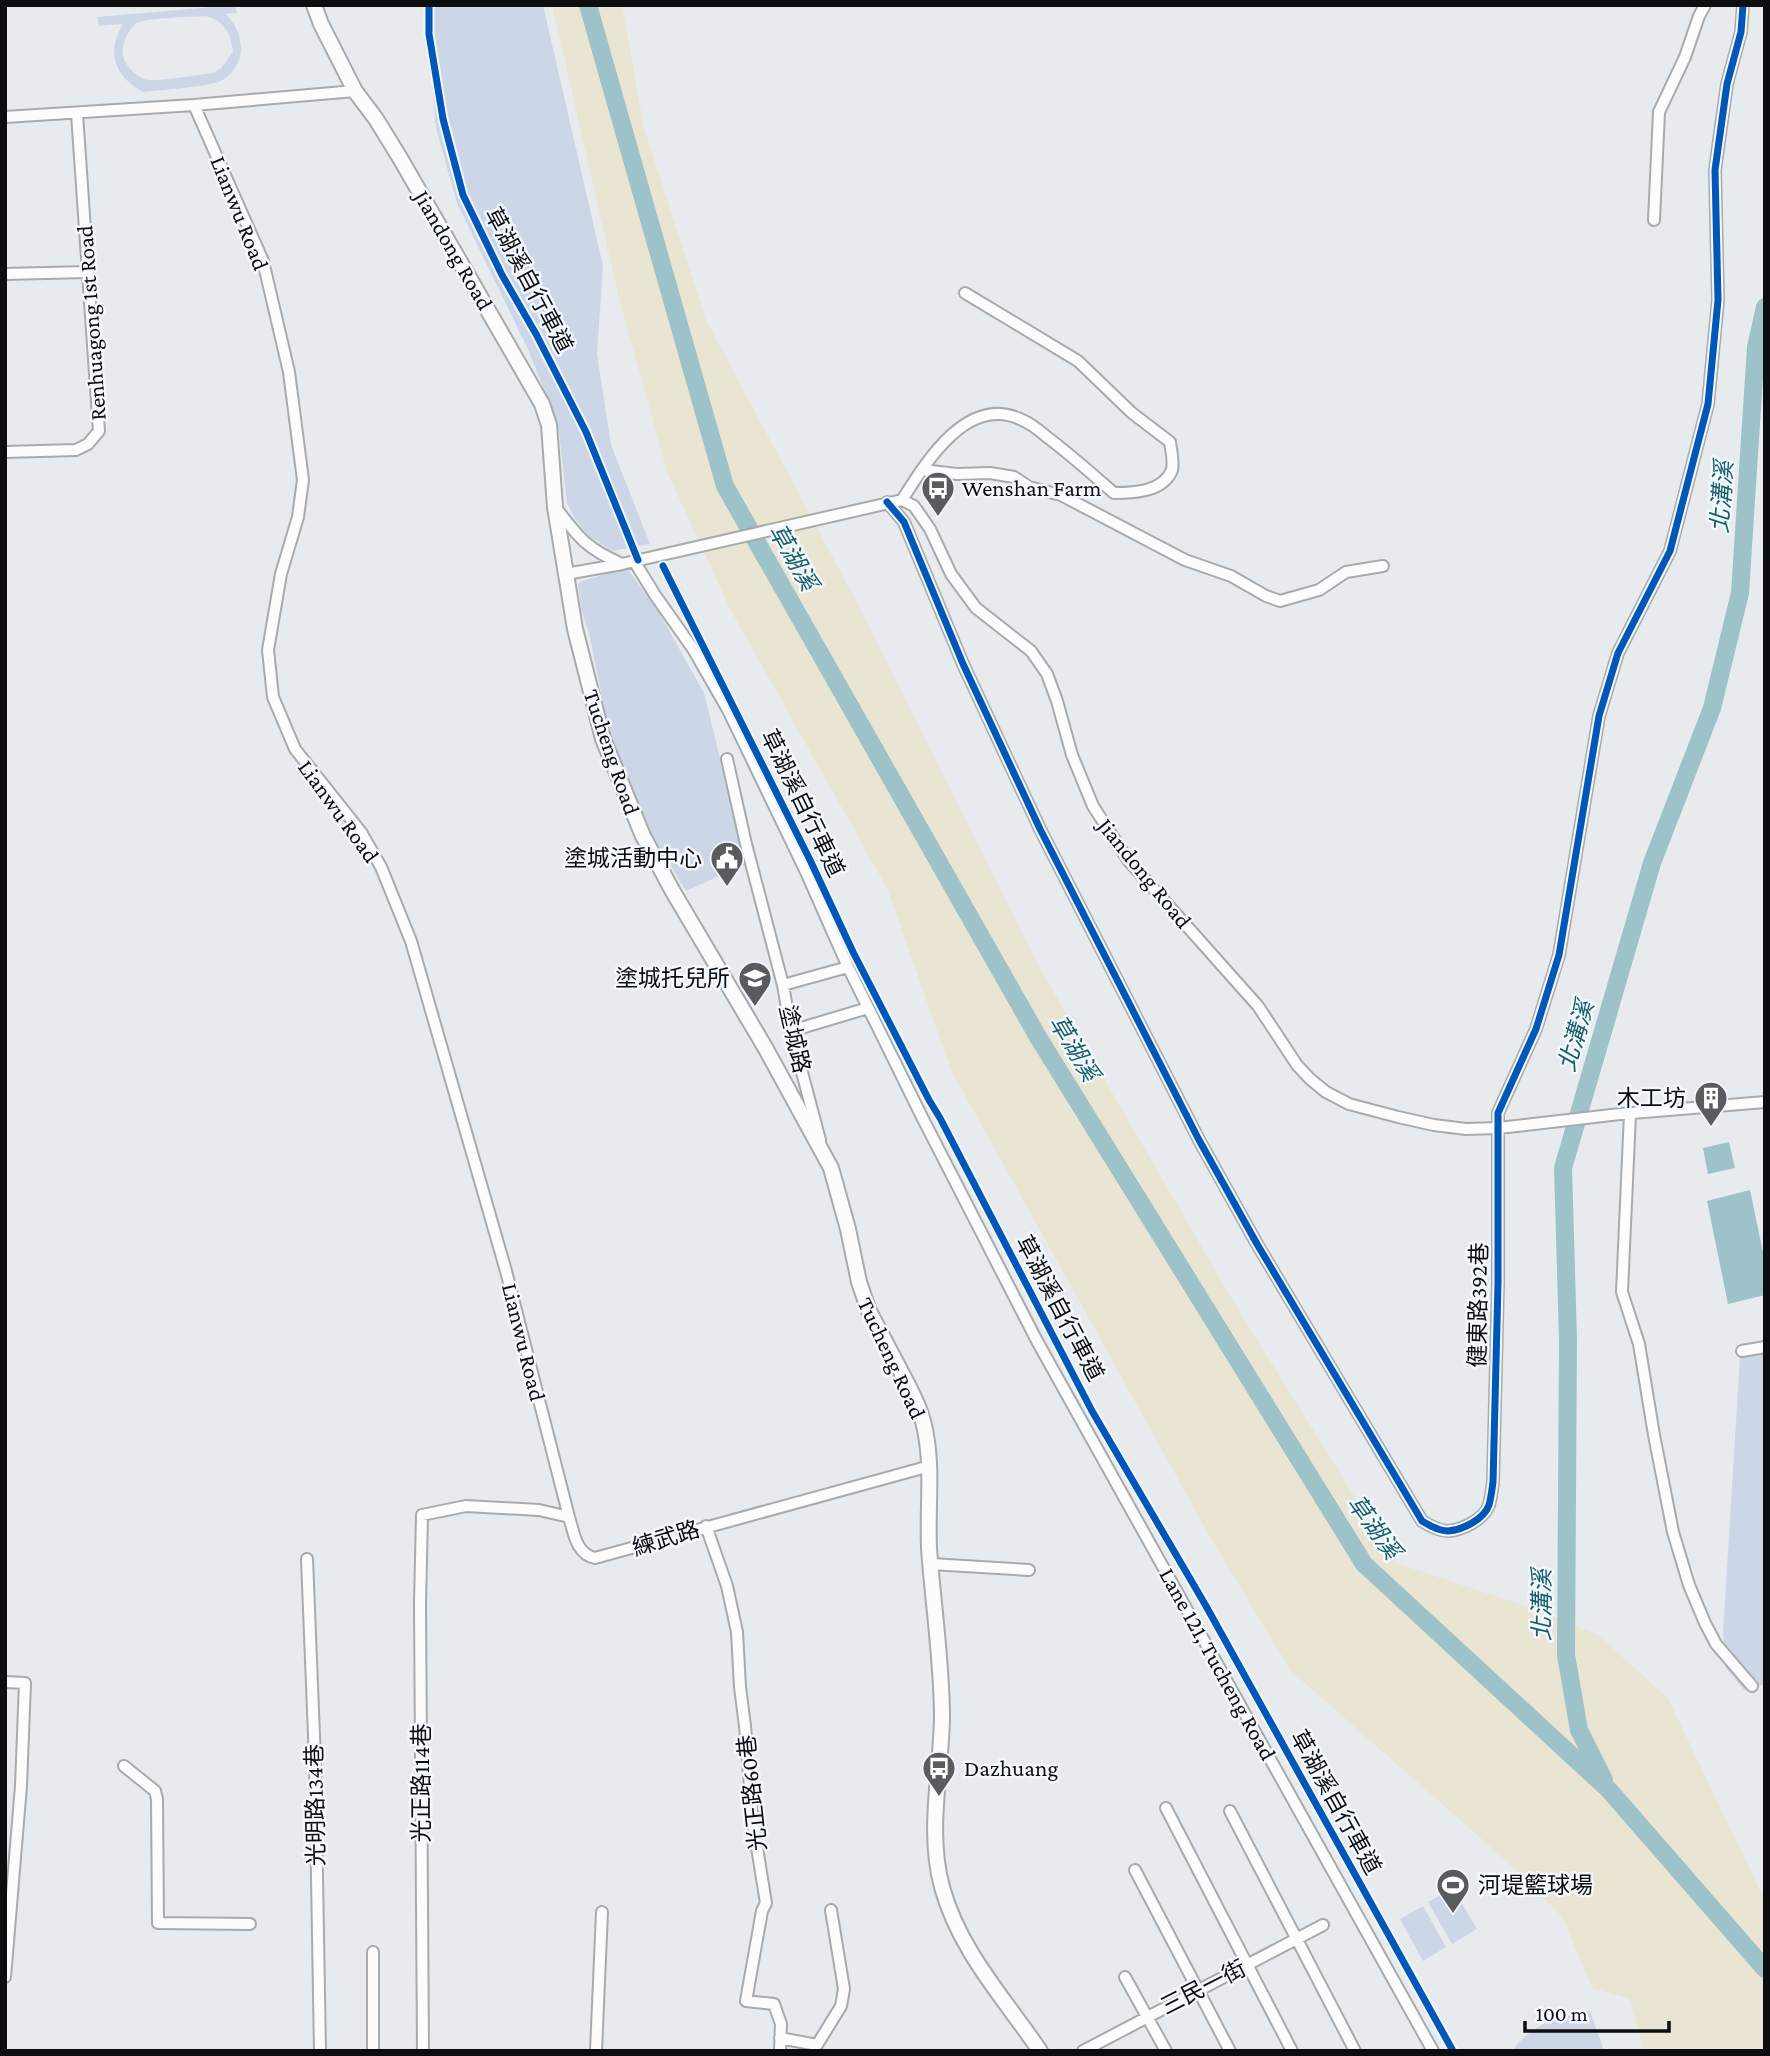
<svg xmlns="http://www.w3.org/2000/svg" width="1770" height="2056" viewBox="0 0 1770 2056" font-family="'Crimson Pro','Noto Sans TC',serif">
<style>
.green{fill:#ccd6e7;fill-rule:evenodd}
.sand{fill:#e9e5d2}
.water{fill:#9dc2c9}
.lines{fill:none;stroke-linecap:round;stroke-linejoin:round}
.river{stroke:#9dc2c9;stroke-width:18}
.minor-casing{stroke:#a8aaac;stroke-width:14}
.tertiary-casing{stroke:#a8aaac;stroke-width:18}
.minor{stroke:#fcfcfc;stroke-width:10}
.tertiary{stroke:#fcfcfc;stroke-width:14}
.cycleway-casing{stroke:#f3f7fe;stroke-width:11}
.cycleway{stroke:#0057b8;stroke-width:7}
.labels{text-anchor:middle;stroke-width:5;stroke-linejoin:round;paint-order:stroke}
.street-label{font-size:23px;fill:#0c0d0f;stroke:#f3f7fe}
.poi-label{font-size:23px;fill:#0c0d0f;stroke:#f3f7fe;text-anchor:start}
.water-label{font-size:24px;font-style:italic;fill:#175f68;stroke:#f3f7fe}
</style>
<rect width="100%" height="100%" fill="#e8ebee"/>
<!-- green -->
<path class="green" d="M235,5L237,13L226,14C235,24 241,35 241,49C241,62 232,75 221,81C208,87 160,90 143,92C114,76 106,52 123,24L99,26L97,17ZM205,16C224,20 231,33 233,52L222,67L214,73C201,74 153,83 144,79C135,75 124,64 123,55C121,45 129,26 139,22C149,18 191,17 205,16Z
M432,5H543L603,266L597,354L611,445L650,544L612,551L588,535L575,519L567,503L558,424L527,347L457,203L436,128L426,6Z
M627,568L660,614L704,693L746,864L686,891L654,838L611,741L589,633L581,609L578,585L582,581Z
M1765,1353V1684L1744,1690L1726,1668L1723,1633L1740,1357Z
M1453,1888L1477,1929L1452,1944L1428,1902Z
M1423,1906L1446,1947L1423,1961L1400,1919Z
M1590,2011L1604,2051H1512C1533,2023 1557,2017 1590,2011Z"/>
<!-- sand -->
<path class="sand" d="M552,5H622L644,128L706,320L853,595L1038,965L1239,1311L1396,1563L1537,1610L1598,1635L1668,1698L1765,1901V2051H1644L1630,1999L1592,1988L1563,1918L1519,1872L1291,1671L1209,1535L951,1070L887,888L731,611L667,472L619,298Z"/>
<!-- water -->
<path class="water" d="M1729,1142L1735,1168L1708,1174L1703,1148Z
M1750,1190L1765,1262V1295L1728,1304L1707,1201Z"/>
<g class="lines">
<!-- river -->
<path class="river" d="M588,5L725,486L1038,1037L1364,1564L1609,1790L1765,1969
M1604,1780L1579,1730L1566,1655L1568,1339L1563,1168L1652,863L1712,708L1740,593L1756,347L1765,307"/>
<defs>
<path id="minor" d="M194,105L263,261L289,372L303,480L298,517L281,574L268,650L273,697L295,749L361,832L381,867L411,941L506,1271L569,1517
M5,117L194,105L355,91
M1654,220L1659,112L1685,57L1699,16L1705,5
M5,274L87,272
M5,452L76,450L88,444L99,431L77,114
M922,470L957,474L990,473L1014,477L1029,487L1061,495L1185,560L1231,576L1266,596L1280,601L1319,590L1346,572L1383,566
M902,500C926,462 967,395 1020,419C1030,423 1039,430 1047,437C1071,455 1092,474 1114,493C1134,493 1163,492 1172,470C1174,462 1171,450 1170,442L1132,413L1078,361L965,293
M887,502L904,522L963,664L1040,829L1199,1140L1257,1244L1422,1521C1430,1526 1439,1531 1448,1531C1463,1530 1484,1519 1489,1505C1491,1498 1492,1489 1493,1482L1498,1283V1113L1536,1029L1559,955L1599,716L1618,653L1670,551L1708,404L1718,300L1715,170L1727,84L1741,32L1743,5
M556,508C579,538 587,549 622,564
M634,561L655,595L693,649L728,710L806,872L848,967L922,1117L1037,1341L1433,2051
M566,574L622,564L902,500L914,506L930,529L951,574L976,608L1031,651L1047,674L1057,701L1072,755L1093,806L1128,860L1258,1006L1297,1065L1310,1079L1326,1092L1349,1104L1398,1117L1434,1125L1466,1129L1499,1128L1620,1114L1765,1102
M727,759L746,844L783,985L791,1031L820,1140
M783,985L848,967
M791,1031L868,1008
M1630,1114L1622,1292L1639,1344L1654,1435L1673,1532L1689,1585L1705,1623L1716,1644L1752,1686
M1742,1351L1765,1347
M706,1526L727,1586L737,1632L740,1687L745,1726L753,1823L766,1903L762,1911L746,2001L774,2004L781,2024L780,2051
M307,1559L315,1761L320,2051
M931,1564L1029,1570
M5,1682L25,1683L21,1786L5,1977
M124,1766L155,1791L157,1799L158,1923L250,1924
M1166,1808L1292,2051
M1230,1811L1355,2051
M1135,1870L1230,2051
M373,1952V2051
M1125,1977L1166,2051
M780,2038L817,2045L841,2006L844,1989L831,1910
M423,2051L420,1604L422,1515L466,1506L539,1510L569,1517C574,1533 576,1554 595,1558L930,1466
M596,2051L602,1912
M1083,2051L1323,1925"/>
<path id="tertiary" d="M314,5L321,24L355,91L376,119L400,158L542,404L549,425L555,507L575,629L603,739L643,836L672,890L766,1049L831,1168L848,1229L859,1282L869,1311C879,1330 889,1349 899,1368C908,1385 918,1402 923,1421C934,1463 927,1505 929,1548C933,1605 942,1661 942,1718C941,1773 927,1833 942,1887C959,1950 1004,1998 1040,2051"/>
</defs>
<!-- minor casing -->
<use href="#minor" class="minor-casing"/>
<!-- tertiary casing -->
<use href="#tertiary" class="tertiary-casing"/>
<!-- minor -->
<use href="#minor" class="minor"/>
<!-- tertiary -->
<use href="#tertiary" class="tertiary"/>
<defs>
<path id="cycleway" d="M429,5V34L443,119L463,195L502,275L536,334L586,432L638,560
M887,502L904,522L963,664L1040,829L1199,1140L1257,1244L1422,1521C1430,1526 1439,1531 1448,1531C1463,1530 1484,1519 1489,1505C1491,1498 1492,1489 1493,1482L1498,1283V1113L1536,1029L1559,955L1599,716L1618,653L1670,551L1708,404L1718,300L1715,170L1727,84L1741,32L1743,5
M663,566L810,860L853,952L929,1100L940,1118L1092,1411L1206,1606L1453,2051"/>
</defs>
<!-- cycleway casing -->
<use href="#cycleway" class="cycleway-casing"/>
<!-- cycleway -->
<use href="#cycleway" class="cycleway"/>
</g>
<!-- icons -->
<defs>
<symbol id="bus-pin" viewBox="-11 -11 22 30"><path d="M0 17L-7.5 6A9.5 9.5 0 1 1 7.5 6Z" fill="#595b5d" stroke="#f3f7fe"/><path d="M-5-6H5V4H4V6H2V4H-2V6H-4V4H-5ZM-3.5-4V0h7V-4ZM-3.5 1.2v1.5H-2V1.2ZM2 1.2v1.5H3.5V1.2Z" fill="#fff"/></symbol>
<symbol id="civic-pin" viewBox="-11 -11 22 30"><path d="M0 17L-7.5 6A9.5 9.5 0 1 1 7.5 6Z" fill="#595b5d" stroke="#f3f7fe"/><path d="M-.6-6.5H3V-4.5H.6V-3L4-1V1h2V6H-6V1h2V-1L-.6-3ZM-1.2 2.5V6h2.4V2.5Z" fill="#fff"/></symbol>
<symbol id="school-pin" viewBox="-11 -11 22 30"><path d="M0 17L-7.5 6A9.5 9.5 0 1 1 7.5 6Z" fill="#595b5d" stroke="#f3f7fe"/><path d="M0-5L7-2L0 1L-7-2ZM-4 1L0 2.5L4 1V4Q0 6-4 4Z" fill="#fff"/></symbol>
<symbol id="building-pin" viewBox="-11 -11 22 30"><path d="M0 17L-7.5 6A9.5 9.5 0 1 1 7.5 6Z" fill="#595b5d" stroke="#f3f7fe"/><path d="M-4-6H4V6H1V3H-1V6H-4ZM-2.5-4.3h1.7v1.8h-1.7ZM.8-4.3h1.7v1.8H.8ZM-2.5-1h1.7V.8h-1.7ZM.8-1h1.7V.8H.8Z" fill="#fff"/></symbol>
<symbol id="stadium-pin" viewBox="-11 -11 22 30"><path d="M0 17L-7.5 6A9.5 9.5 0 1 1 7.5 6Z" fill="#595b5d" stroke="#f3f7fe"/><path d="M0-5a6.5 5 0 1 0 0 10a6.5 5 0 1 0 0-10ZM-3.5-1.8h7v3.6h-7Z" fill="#fff"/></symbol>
</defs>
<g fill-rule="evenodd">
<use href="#bus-pin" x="919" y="469" width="38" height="52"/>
<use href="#civic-pin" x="708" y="839" width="38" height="52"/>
<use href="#school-pin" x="736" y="959" width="38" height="52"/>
<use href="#building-pin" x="1692" y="1079" width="38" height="52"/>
<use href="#bus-pin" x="920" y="1749" width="38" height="52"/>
<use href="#stadium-pin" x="1434" y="1866" width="38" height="52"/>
</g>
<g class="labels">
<!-- street labels -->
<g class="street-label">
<text transform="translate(240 213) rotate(68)" y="8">Lianwu Road</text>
<text transform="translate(454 250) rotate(60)" y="8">Jiandong Road</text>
<text transform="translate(529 280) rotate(62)" y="8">草湖溪自行車道</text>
<text transform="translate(91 323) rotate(-94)" y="8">Renhuagong 1st Road</text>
<text transform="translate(612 752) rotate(71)" y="8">Tucheng Road</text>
<text transform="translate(803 803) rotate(64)" y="8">草湖溪自行車道</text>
<text transform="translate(339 811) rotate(54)" y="8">Lianwu Road</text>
<text transform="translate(1145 873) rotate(51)" y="8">Jiandong Road</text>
<text transform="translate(795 1039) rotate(77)" y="8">塗城路</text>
<text transform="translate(1478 1305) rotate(-89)" y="8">健東路392巷</text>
<text transform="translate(1060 1308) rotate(62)" y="8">草湖溪自行車道</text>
<text transform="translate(524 1342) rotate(76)" y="8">Lianwu Road</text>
<text transform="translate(892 1358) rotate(65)" y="8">Tucheng Road</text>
<text transform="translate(666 1538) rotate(-17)" y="8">練武路</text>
<text transform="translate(1218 1664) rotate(61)" y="8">Lane 121, Tucheng Road</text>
<text transform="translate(421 1783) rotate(-90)" y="8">光正路114巷</text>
<text transform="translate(752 1793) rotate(-96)" y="8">光正路60巷</text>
<text transform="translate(1336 1802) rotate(61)" y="8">草湖溪自行車道</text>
<text transform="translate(315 1805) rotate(-91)" y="8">光明路134巷</text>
<text transform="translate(1203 1987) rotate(-27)" y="8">三民一街</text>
</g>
<!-- poi labels -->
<g class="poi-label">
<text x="962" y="496">Wenshan Farm</text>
<text x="702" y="866" text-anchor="end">塗城活動中心</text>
<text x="730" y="986" text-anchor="end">塗城托兒所</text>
<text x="1686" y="1106" text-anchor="end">木工坊</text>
<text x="964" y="1776">Dazhuang</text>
<text x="1478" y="1893">河堤籃球場</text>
</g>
<!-- water labels -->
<g class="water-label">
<text transform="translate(1722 497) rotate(-86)" y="8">北溝溪</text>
<text transform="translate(793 557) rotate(60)" y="8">草湖溪</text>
<text transform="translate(1576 1036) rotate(-74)" y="8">北溝溪</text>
<text transform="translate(1074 1048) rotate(59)" y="8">草湖溪</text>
<text transform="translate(1374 1527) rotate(54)" y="8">草湖溪</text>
<text transform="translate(1542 1605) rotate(-90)" y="8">北溝溪</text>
</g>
</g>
<!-- border -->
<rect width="1770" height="2056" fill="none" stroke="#0c0d0f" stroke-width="14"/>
<!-- scale -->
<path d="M1525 2021v10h144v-10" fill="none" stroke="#0c0d0f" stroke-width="3.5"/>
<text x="1536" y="2021" font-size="21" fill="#0c0d0f" stroke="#f3f7fe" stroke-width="5" paint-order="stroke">100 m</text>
</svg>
